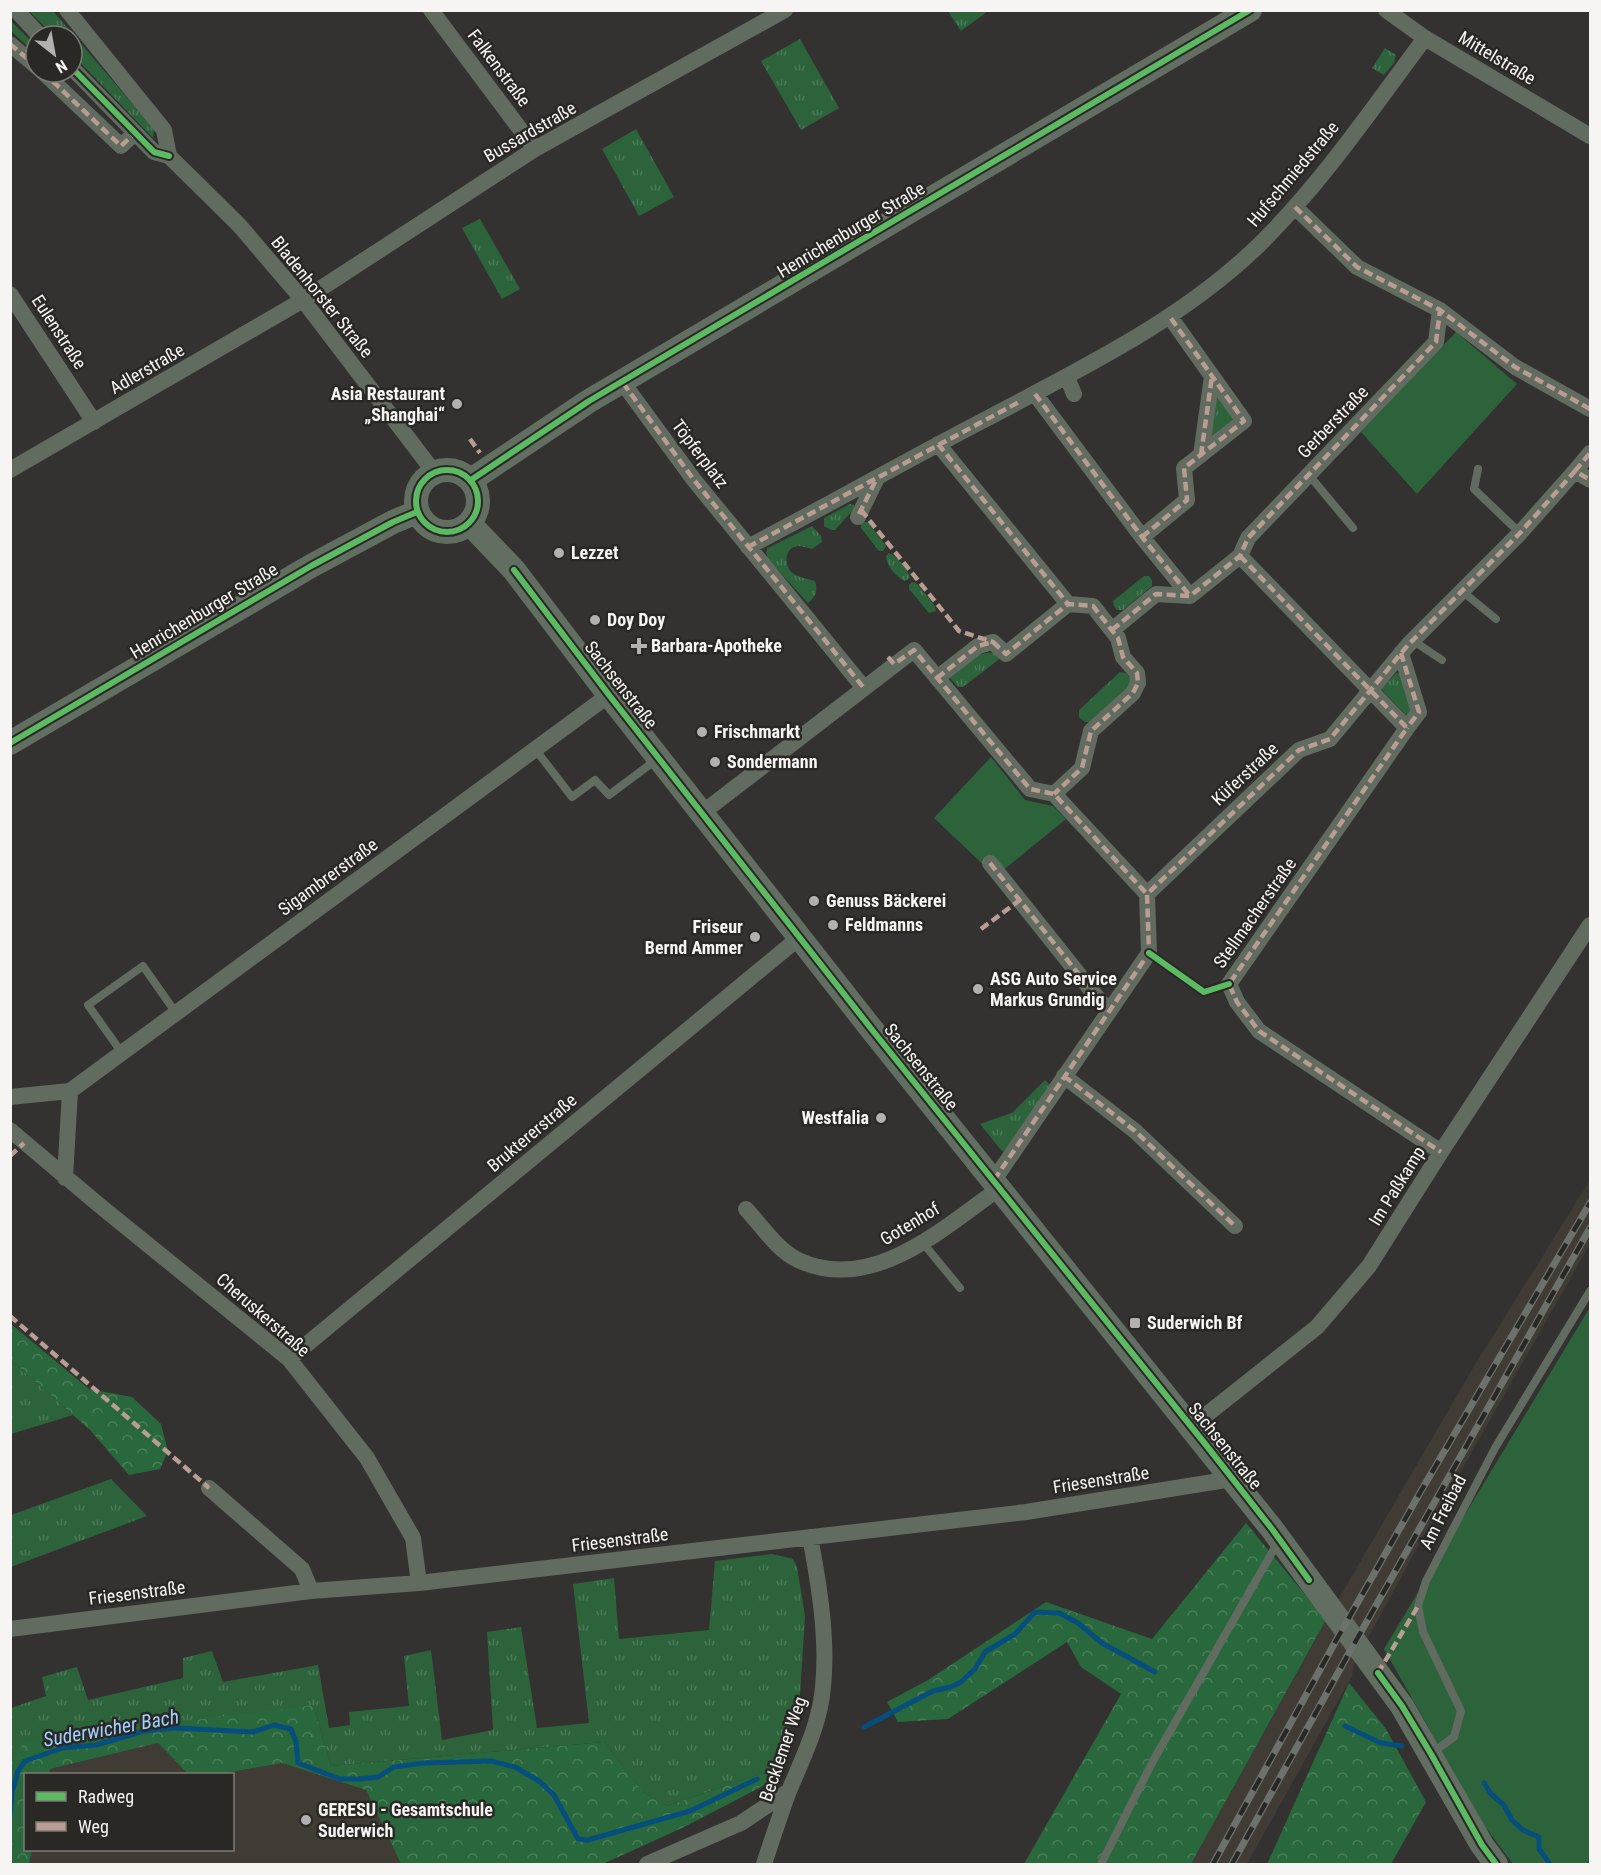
<svg xmlns="http://www.w3.org/2000/svg" width="1601" height="1875" viewBox="0 0 1601 1875" font-family="'Roboto Condensed',sans-serif">
<style>
.built{fill:#403b34}
.grass{fill:url(#grass-tufts)}
.forest{fill:url(#forest-crowns)}
.park{fill:#2c633b}
.lines{fill:none;stroke-linecap:round;stroke-linejoin:round}
.stream{stroke:#064e7d;stroke-width:5}
.lane{stroke:#616b60;stroke-width:8}
.street{stroke:#616b60;stroke-width:16}
.secondary{stroke:#626e62;stroke-width:24}
.rail-casing{stroke:#6c716c;stroke-width:7}
.rail{stroke:#2a2825;stroke-width:4.5;stroke-dasharray:14;stroke-linecap:butt}
.quiet{stroke:#b99d93;stroke-width:4.5;stroke-dasharray:9 4.5;stroke-linecap:butt}
.cycleway-casing{stroke:#2a2825;stroke-width:10}
.cycleway{stroke:#5cba63;stroke-width:6}
.poi-dot{fill:#b2b1af;stroke:#2a2825;stroke-width:2}
.labels{text-anchor:middle;stroke-width:5;stroke-linejoin:round;paint-order:stroke}
.street-label{font-size:18px;fill:#f6f5f3;stroke:#2a2825}
.poi-label{font-size:18px;font-weight:bold;fill:#f6f5f3;stroke:#2a2825;text-anchor:start}
.water-label{font-size:20px;font-style:italic;fill:#9fd1ff;stroke:#2a2825}
</style>
<defs>
<pattern id="grass-tufts" width="24" height="20" patternUnits="userSpaceOnUse" patternTransform="scale(1.5)"><rect width="24" height="20" fill="#2c633b"/><path d="M3 7l-1-3M5 7V3M7 7l1-3M15 17l-1-3M17 17v-4M19 17l1-3" fill="none" stroke="#4b7a58"/></pattern>
<pattern id="forest-crowns" width="20" height="18" patternUnits="userSpaceOnUse" patternTransform="scale(1.5)"><rect width="20" height="18" fill="#29683c"/><path d="M2 6a3 3 0 1 1 6 0M12 15a3 3 0 1 1 6 0" fill="none" stroke="#497e59"/></pattern>
</defs>
<rect width="100%" height="100%" fill="#333230"/>
<!-- built -->
<path class="built" d="M1590,1180V1244L1415,1552L1367,1640L1338,1600L1473,1368Z
M1326,1621L1355,1661L1352,1676L1247,1864H1191Z
M158,1743L188,1774H49L50,1769Z
M282,1763L366,1790L401,1864H29L32,1850H232V1774H220Z"/>
<!-- grass -->
<path class="grass" d="M29,11H53L154,129L153,138L72,54V36H54Z
M948,11H988L961,31Z
M10,20L36,46V54L11,31Z
M800,39L839,108L801,130L761,61Z
M1385,48L1396,55L1394,63L1384,75L1372,68Z
M636,129L674,197L639,216L602,149Z
M480,219L520,289L502,299L462,228Z
M1215,392L1238,420L1209,443Z
M850,504L854,505V509L835,530H831L824,526V518Z
M864,522H868L886,546L883,551H879L861,528V524Z
M812,526L821,536L822,542L812,549C808,548 802,546 798,546C782,548 784,570 796,575C801,578 809,579 815,581C818,591 816,596 808,603L768,559L766,552L768,548Z
M889,553C897,556 908,569 910,578L905,581C897,578 886,565 886,556Z
M1144,576H1149L1152,580V586L1123,610H1117L1114,606L1113,601Z
M912,582L916,583L935,606L936,611L929,613L909,589V585Z
M998,652L1002,657L963,687H958L950,678L977,654Z
M1120,672L1126,673L1131,679L1130,685L1090,722H1085L1079,717V710Z
M1396,673L1401,674L1414,708L1407,716L1381,689Z
M1045,1080L1051,1086L1004,1152L1001,1150L980,1124L1012,1113Z
M11,1360L73,1415L11,1434Z
M111,1479L147,1516L11,1567V1515Z
M772,1554L793,1559L797,1567L805,1616L800,1695L778,1762L766,1772L667,1806L643,1792L604,1742L331,1766L313,1705L11,1764V1708L46,1696L42,1677L77,1667L88,1700L183,1678V1658L212,1651L223,1682L318,1665L329,1728L350,1725L349,1712L409,1706L404,1656L431,1650L442,1740L493,1730L487,1632L521,1627L537,1728L589,1723L573,1584L614,1578L619,1639L709,1630L715,1561Z"/>
<!-- forest -->
<path class="forest" d="M11,1324L89,1389L132,1397L161,1424L168,1451L160,1469L129,1475L90,1430L11,1360Z
M1246,1523L1326,1620L1191,1864H1024L1121,1694L1081,1667L1067,1642L948,1719L898,1722L887,1702L928,1680L1046,1602L1152,1639Z
M1349,1683L1386,1729L1426,1802L1391,1864H1267Z
M313,1705L331,1766L604,1742L643,1792L667,1806L766,1772L771,1782L684,1827L603,1864H401L366,1790L282,1763L220,1774H188L158,1743L50,1769L49,1774H26V1850H32L29,1864H11V1764L24,1742Z"/>
<!-- park -->
<path class="park" d="M1456,332L1517,384L1417,494L1361,432Z
M991,757L1025,800L1053,806L1066,819L1001,872H991L934,818Z
M1590,1307V1864H1513L1483,1824L1384,1649Z"/>
<g class="lines">
<!-- stream -->
<path class="stream" d="M1345,1726L1381,1743L1402,1746
M864,1727L933,1691L951,1687L961,1682L975,1669L985,1652L1015,1634L1035,1612L1059,1613L1078,1623L1102,1643L1155,1672
M1484,1783L1491,1794L1504,1805L1512,1820L1523,1830L1539,1837V1849L1550,1864
M10,1817L12,1792L18,1771L25,1761L62,1748L96,1745L144,1731L175,1728L253,1732L274,1725L291,1729L296,1742L298,1763L340,1779H359L378,1777L394,1767L424,1763L491,1761L515,1767L539,1781L554,1795L578,1839L588,1840L690,1811L757,1779"/>
<!-- lane -->
<path class="lane" d="M1478,469L1474,489L1520,533
M1309,475L1353,528
M1462,591L1496,619
M1412,640L1442,660
M535,749L572,797L595,780L609,795L656,760
M122,1053L88,1005L143,966L176,1013
M923,1243L960,1288
M1432,1753L1454,1737L1461,1711L1423,1632L1418,1606L1426,1581L1495,1448L1590,1291
M1101,1864L1153,1761L1278,1542"/>
<!-- street -->
<path class="street" d="M16,10L40,36
M67,10L164,130L169,156
M431,10L535,149
M1386,10L1425,38L1590,136
M10,44L36,66
M72,68L154,152L169,156L239,225L303,300L434,472
M43,72L121,146L135,133
M1295,207L1357,267L1440,310L1515,367L1590,409
M10,294L94,422
M1067,377L1074,394
M623,383L694,480L864,688
M1035,394L1142,537L1190,596
M938,444L1068,604
M1201,455L1212,376
M10,470L303,300L535,149L785,10
M1575,471L1590,453
M858,517L876,480
M1142,537L1187,500L1184,468L1244,421L1170,317
M748,547C828,505 907,460 988,418C1082,368 1180,321 1258,246C1322,183 1372,109 1425,38
M1240,556L1407,728L1229,984L1237,1002L1259,1031L1441,1152
M1112,630L1156,594L1190,596L1240,556L1248,538L1436,342L1440,310
M1401,653L1419,712L1407,728
M937,678L978,646L993,642L1006,654L1068,604L1093,606L1118,638L1123,657L1137,673L1138,683L1133,693L1091,731L1082,768L1054,794
M702,813L914,650L1030,789L1054,794L1147,894
M990,863L1108,1011
M1064,1076L1135,1131L1235,1226
M10,1097L70,1091L609,695
M10,1130L99,1205L289,1359L367,1458L413,1538L419,1583
M65,1178L70,1091
M994,1180L1149,953L1147,894L1299,750L1330,739L1408,645L1520,533L1575,471L1590,480
M746,1209C761,1225 777,1250 798,1260C872,1295 944,1227 1000,1188
M289,1359L800,937
M1191,1427L1317,1327L1369,1266L1441,1152L1590,925
M209,1488L302,1569L311,1591
M10,1629L311,1591L419,1583L1026,1512L1232,1479
M647,1864L741,1823L789,1791
M764,1864C772,1840 780,1815 789,1791C803,1757 820,1724 823,1687C828,1639 819,1584 810,1537"/>
<!-- secondary -->
<path class="secondary" d="M416 501a31 31 0 1 1 62 0a31 31 0 1 1-62 0Z
M471,480L589,401L1250,10
M469,523L514,570L609,695L873,1031L1272,1529L1402,1706L1482,1845L1496,1864
M10,743L311,566L393,522L417,512"/>
<defs>
<path id="rail" d="M1213,1864L1338,1637L1421,1491L1590,1203
M1232,1864L1349,1653L1590,1228"/>
</defs>
<!-- rail casing -->
<use href="#rail" class="rail-casing"/>
<!-- rail -->
<use href="#rail" class="rail"/>
<!-- quiet -->
<path class="quiet" d="M10,44L36,66
M43,72L121,146L135,133
M1295,207L1357,267L1440,310L1515,367L1590,409
M623,383L694,480L864,688
M1035,394L1142,537L1190,596
M470,439L480,453
M938,444L1068,604
M1201,455L1212,376
M1575,471L1590,453
M861,510L959,631L993,642
M859,514L876,480
M1142,537L1187,500L1184,468L1244,421L1170,317
M748,547L1019,402
M1240,556L1407,728L1229,984L1237,1002L1259,1031L1441,1152
M1112,630L1156,594L1190,596L1240,556L1248,538L1436,342L1440,310
M1401,653L1419,712L1407,728
M888,657L894,664L914,650L1030,789L1054,794L1147,894
M937,678L978,646L993,642L1006,654L1068,604L1093,606L1118,638L1123,657L1137,673L1138,683L1133,693L1091,731L1082,768L1054,794
M990,863L1108,1011
M981,929L1020,900
M1064,1076L1135,1131L1235,1226
M10,1156L24,1143
M994,1180L1149,953L1147,894L1299,750L1330,739L1408,645L1520,533L1575,471L1590,480
M10,1316L209,1488
M1378,1673L1418,1606"/>
<defs>
<path id="cycleway" d="M72,68L154,152L169,156
M416 501a31 31 0 1 1 62 0a31 31 0 1 1-62 0Z
M471,480L589,401L1250,10
M514,570L609,695L873,1031L1206,1445L1272,1529L1309,1580
M10,743L311,566L393,522L417,512
M1149,953L1204,992L1229,984
M1378,1673L1402,1706L1431,1754L1482,1845L1496,1864"/>
</defs>
<!-- cycleway casing -->
<use href="#cycleway" class="cycleway-casing"/>
<!-- cycleway -->
<use href="#cycleway" class="cycleway"/>
</g>
<!-- markers -->
<g class="poi-dot">
<circle cx="457" cy="404" r="6"/>
<circle cx="559" cy="553" r="6"/>
<circle cx="595" cy="620" r="6"/>
<path d="M636 637h6v6h6v6h-6v6h-6v-6h-6v-6h6z"/>
<circle cx="702" cy="732" r="6"/>
<circle cx="715" cy="762" r="6"/>
<circle cx="814" cy="901" r="6"/>
<circle cx="833" cy="925" r="6"/>
<circle cx="755" cy="937" r="6"/>
<circle cx="978" cy="989" r="6"/>
<circle cx="881" cy="1118" r="6"/>
<rect x="1129" y="1317" width="12" height="12" rx="3"/>
<circle cx="306" cy="1820" r="6"/>
</g>
<g class="labels">
<!-- street labels -->
<g class="street-label">
<text transform="translate(1497 58) rotate(31)" y="6">Mittelstraße</text>
<text transform="translate(499 68) rotate(53)" y="6">Falkenstraße</text>
<text transform="translate(530 132) rotate(-30)" y="6">Bussardstraße</text>
<text transform="translate(1293 174) rotate(-50)" y="6">Hufschmiedstraße</text>
<text transform="translate(851 230) rotate(-31)" y="6">Henrichenburger Straße</text>
<text transform="translate(322 297) rotate(51)" y="6">Bladenhorster Straße</text>
<text transform="translate(59 332) rotate(57)" y="6">Eulenstraße</text>
<text transform="translate(147 369) rotate(-30)" y="6">Adlerstraße</text>
<text transform="translate(1333 422) rotate(-46)" y="6">Gerberstraße</text>
<text transform="translate(700 454) rotate(53)" y="6">Töpferplatz</text>
<text transform="translate(204 611) rotate(-31)" y="6">Henrichenburger Straße</text>
<text transform="translate(621 685) rotate(52)" y="6">Sachsenstraße</text>
<text transform="translate(1245 774) rotate(-43)" y="6">Küferstraße</text>
<text transform="translate(328 877) rotate(-36)" y="6">Sigambrerstraße</text>
<text transform="translate(1255 913) rotate(-55)" y="6">Stellmacherstraße</text>
<text transform="translate(921 1067) rotate(51)" y="6">Sachsenstraße</text>
<text transform="translate(532 1133) rotate(-40)" y="6">Bruktererstraße</text>
<text transform="translate(1397 1186) rotate(-58)" y="6">Im Paßkamp</text>
<text transform="translate(910 1224) rotate(-31)" y="6">Gotenhof</text>
<text transform="translate(263 1315) rotate(41)" y="6">Cheruskerstraße</text>
<text transform="translate(1225 1446) rotate(51)" y="6">Sachsenstraße</text>
<text transform="translate(1101 1480) rotate(-9)" y="6">Friesenstraße</text>
<text transform="translate(1443 1512) rotate(-63)" y="6">Am Freibad</text>
<text transform="translate(620 1540) rotate(-7)" y="6">Friesenstraße</text>
<text transform="translate(137 1593) rotate(-7)" y="6">Friesenstraße</text>
<text transform="translate(783 1749) rotate(-71)" y="6">Becklemer Weg</text>
</g>
<!-- poi labels -->
<g class="poi-label">
<text x="445" y="400" text-anchor="end">Asia Restaurant<tspan x="445" dy="21">„Shanghai“</tspan></text>
<text x="571" y="559">Lezzet</text>
<text x="607" y="626">Doy Doy</text>
<text x="651" y="652">Barbara-Apotheke</text>
<text x="714" y="738">Frischmarkt</text>
<text x="727" y="768">Sondermann</text>
<text x="826" y="907">Genuss Bäckerei</text>
<text x="845" y="931">Feldmanns</text>
<text x="743" y="933" text-anchor="end">Friseur<tspan x="743" dy="21">Bernd Ammer</tspan></text>
<text x="990" y="985">ASG Auto Service<tspan x="990" dy="21">Markus Grundig</tspan></text>
<text x="869" y="1124" text-anchor="end">Westfalia</text>
<text x="1147" y="1329">Suderwich Bf</text>
<text x="318" y="1816">GERESU - Gesamtschule<tspan x="318" dy="21">Suderwich</tspan></text>
</g>
<!-- water labels -->
<g class="water-label">
<text transform="translate(111 1728) rotate(-10)" y="7">Suderwicher Bach</text>
</g>
</g>
<!-- border -->
<rect width="1601" height="1875" fill="none" stroke="#f6f5f3" stroke-width="24"/>
<!-- legend -->
<rect x="24" y="1773" width="210" height="78" fill="#2a2825" stroke="#7c7a77" stroke-width="1.5"/>
<rect x="36" y="1792" width="30" height="9" fill="#5cba63" stroke="#7c7a77" stroke-width="1.5"/>
<text x="78" y="1803" font-size="18" fill="#f6f5f3">Radweg</text>
<rect x="36" y="1822" width="30" height="9" fill="#b99d93" stroke="#7c7a77" stroke-width="1.5"/>
<text x="78" y="1833" font-size="18" fill="#f6f5f3">Weg</text>
<!-- north arrow -->
<g transform="translate(54 54) rotate(149)"><circle r="28" fill="#2a2825" stroke="#7c7a77" stroke-width="1.5"/>
<path d="M0-4.5L10 22L0 15L-10 22Z" fill="#b2b1af"/>
<text y="-9" font-size="16" font-weight="bold" text-anchor="middle" fill="#f6f5f3">N</text>
</g>
</svg>
